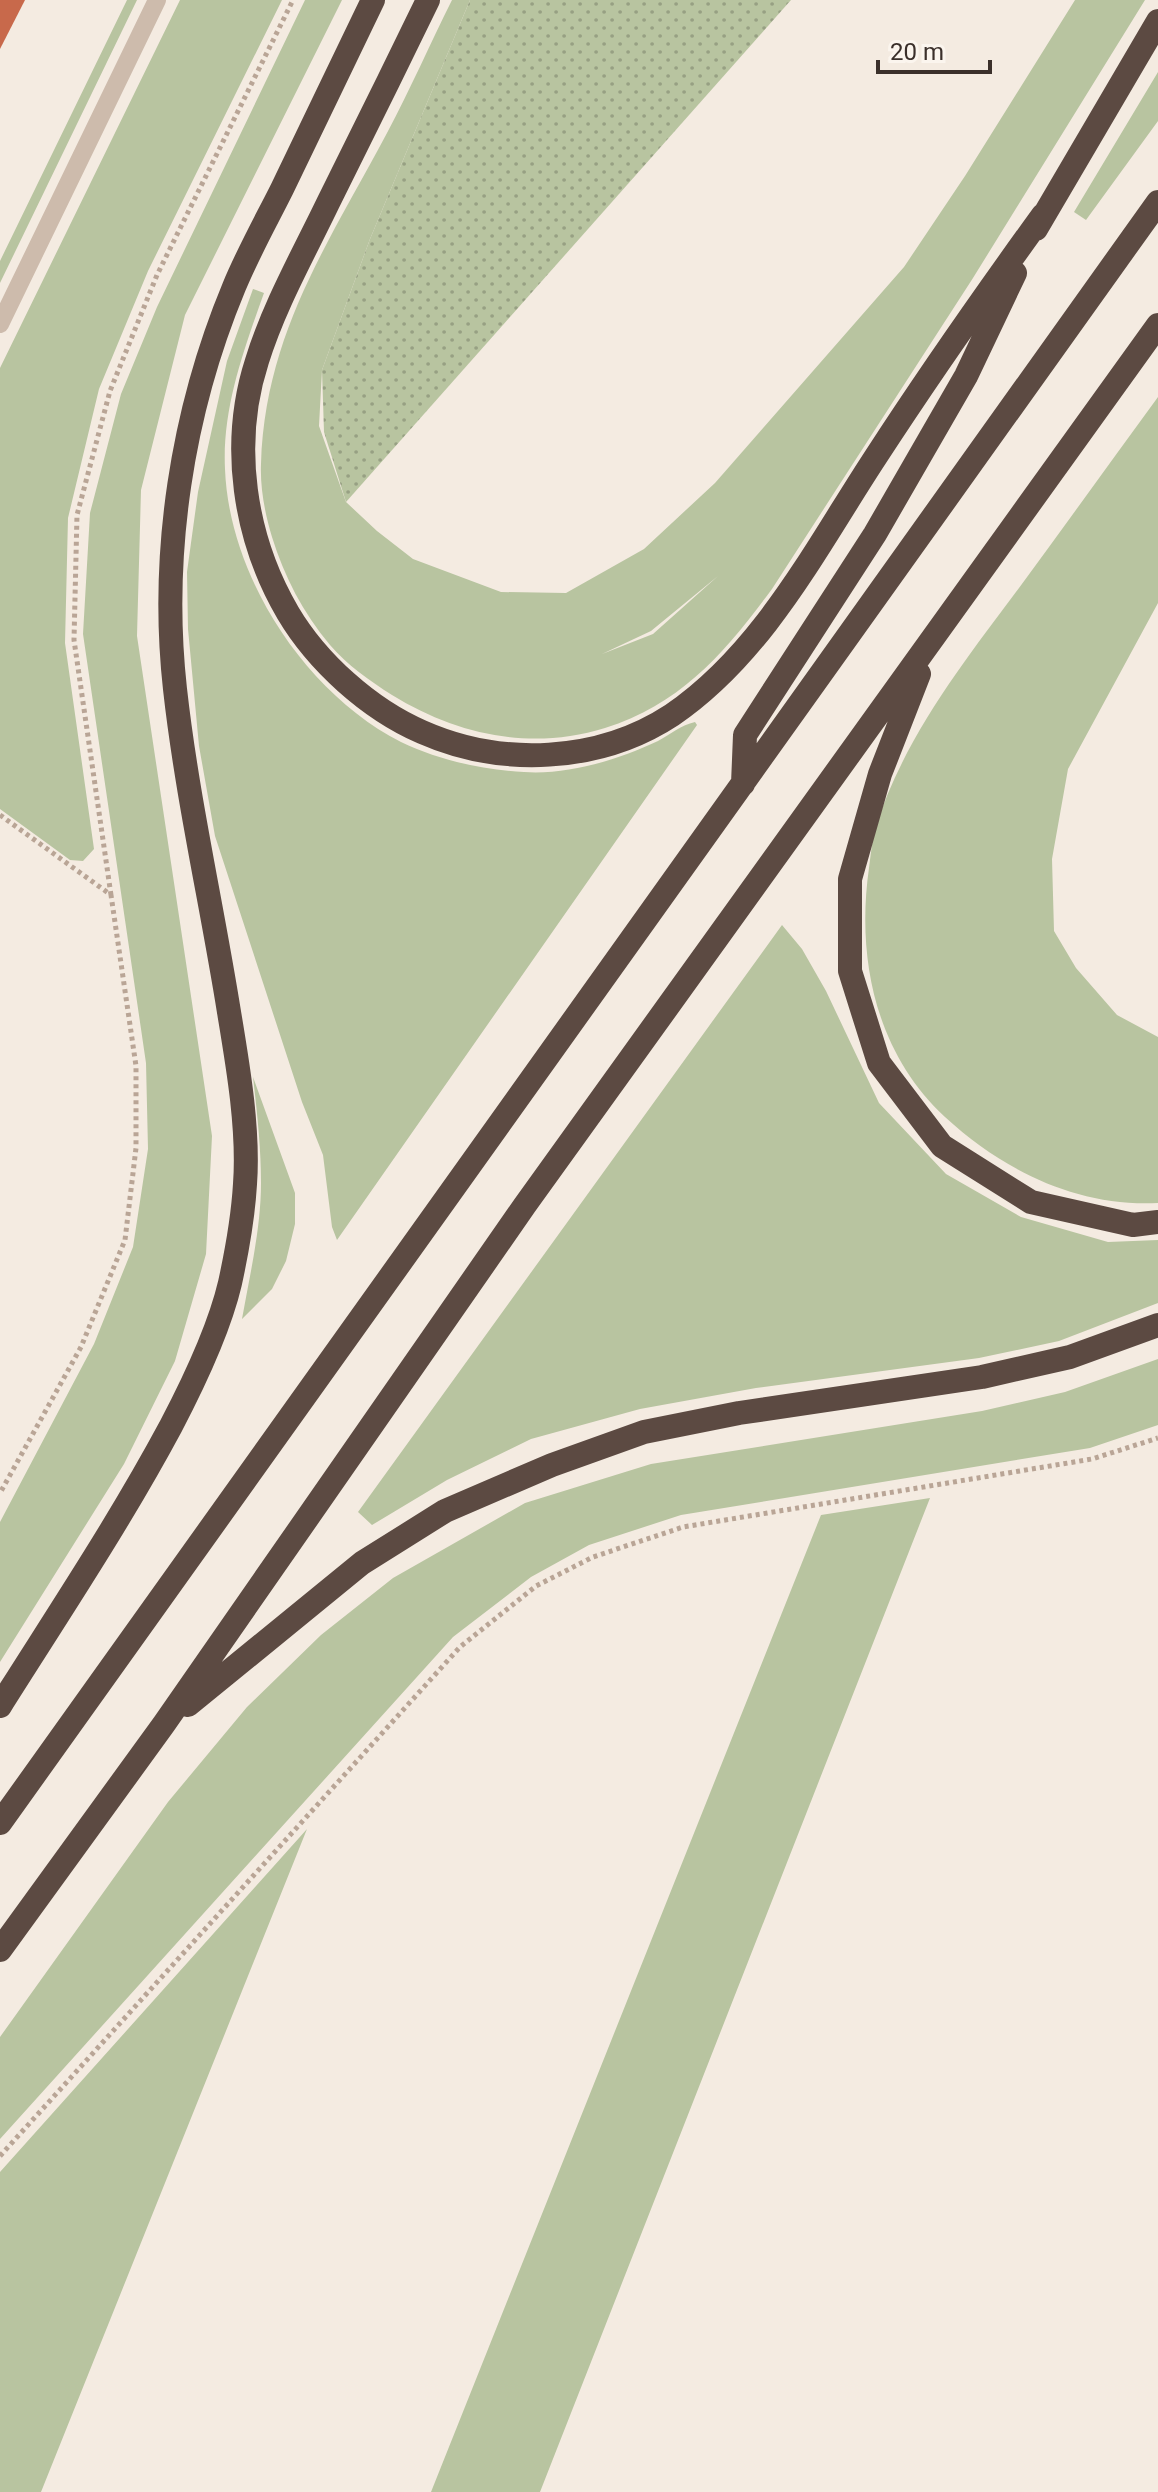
<svg xmlns="http://www.w3.org/2000/svg" width="1158" height="2492" viewBox="0 0 1158 2492" font-family="Roboto,sans-serif">
<style>
.grass{fill:#b8c4a0;fill-rule:evenodd}
.garden{fill:url(#garden-dots)}
.building{fill:#c8694b}
.lines{fill:none;stroke-linecap:round;stroke-linejoin:round}
.path{stroke:#b9a596;stroke-width:5;stroke-dasharray:4 4;stroke-linecap:butt}
.lane{stroke:#cdbbac;stroke-width:18}
.highway{stroke:#5c4a42;stroke-width:24}
</style>
<defs>
<pattern id="garden-dots" width="8" height="8" patternUnits="userSpaceOnUse" patternTransform="scale(2)"><rect width="8" height="8" fill="#b8c4a0"/><path d="M2 2h.1M6 6h.1" fill="none" stroke="#97a083" stroke-width="1.8" stroke-linecap="round"/></pattern>
</defs>
<rect width="100%" height="100%" fill="#f4ebe1"/>
<!-- grass -->
<path class="grass" d="M127,0H137L0,283V261Z
M180,0H282L148,271L99,389L68,518L65,643L94,849L83,861L70,860L0,809V368Z
M305,0H342L185,315L141,490L137,636L212,1136L206,1254L175,1361L124,1464L0,1662V1522L94,1344L133,1247L148,1149L146,1063L83,634L90,513L121,394L157,307Z
M452,0H470L370,239L322,370L319,426L346,502L377,531L413,559L501,592L566,593L644,549L715,483L904,267L965,176L1075,0H1145L973,278L772,589C725,652 683,703 605,728C531,751 457,735 392,695C370,681 347,665 330,645C303,613 284,576 272,537C265,514 260,488 261,464C265,334 328,244 387,133C410,90 430,44 452,0ZM718,576L653,634L602,654L651,631Z
M1158,72V121L1086,220L1074,212Z
M253,289L264,293C244,349 222,408 225,469C229,576 305,693 401,742C438,760 483,770 524,772C568,775 618,760 658,741C671,734 681,725 695,722L697,725L337,1240L332,1227L323,1155L302,1102L215,836L199,746L188,629L187,572L198,492L227,361Z
M1158,397V603L1068,769L1052,859L1054,931L1076,968L1117,1015L1158,1037V1203C1077,1207 1004,1171 945,1117C876,1053 856,959 869,868C871,854 872,839 876,826C905,736 964,662 1019,588C1066,524 1112,460 1158,397Z
M782,925L802,949L826,991L879,1103L946,1174L1021,1217L1108,1242L1158,1240V1303L1059,1341L979,1358L756,1388L640,1409L531,1439L447,1480L372,1525L358,1512Z
M253,1077L295,1193V1224L286,1261L272,1289L242,1319C250,1274 261,1228 261,1183C261,1147 257,1112 253,1077Z
M1158,1359V1425L1090,1448L681,1515L589,1545L531,1577L453,1637L0,2139V2037L168,1802L247,1707L321,1635L393,1578L525,1503L651,1464L982,1411L1065,1392Z
M930,1498L540,2492H431L821,1515Z
M307,1829L41,2492H0V2172Z"/>
<!-- garden -->
<path class="garden" d="M470,0H791L346,502L324,432L322,370L370,239Z"/>
<!-- building -->
<path class="building" d="M0,0H25L0,49Z"/>
<g class="lines">
<!-- path -->
<path class="path" d="M0,815L111,895L136,1066V1148L125,1240L81,1347L0,1493
M111,895L74,640L77,515L110,391L157,275L293,0
M0,2156L460,1647L536,1586L593,1557L683,1527L1092,1459L1158,1438"/>
<!-- lane -->
<path class="lane" d="M0,324L157,0"/>
<!-- highway -->
<path class="highway" d="M428,0C395,68 362,135 328,203C303,255 274,306 257,361C230,444 244,538 288,613C317,662 369,709 422,732C501,767 599,763 672,715C763,653 816,548 875,458C929,375 985,295 1043,215
M1036,229L1158,21
M919,674L880,774L850,879V971L879,1063L942,1146L1031,1202L1133,1225L1158,1222
M743,784L745,735L875,534L966,376L1015,273
M188,1705L362,1563L445,1511L552,1465L644,1432L739,1413L982,1377L1070,1357L1158,1325
M0,1706C58,1614 119,1523 171,1426C193,1384 219,1330 230,1283C237,1251 243,1218 245,1184C249,1130 238,1066 229,1012C212,905 187,797 175,689C160,554 182,412 234,287C248,253 266,221 282,189C312,126 343,63 373,0
M0,1823L1158,202
M0,1950L164,1724L525,1205L1158,325"/>
</g>
<!-- scale -->
<path d="M878 60v12h112v-12" fill="none" stroke="#3b302b" stroke-width="4"/>
<text x="890" y="60" font-size="24" fill="#3b302b" stroke="#fbf5ee" stroke-width="6" paint-order="stroke">20 m</text>
</svg>
